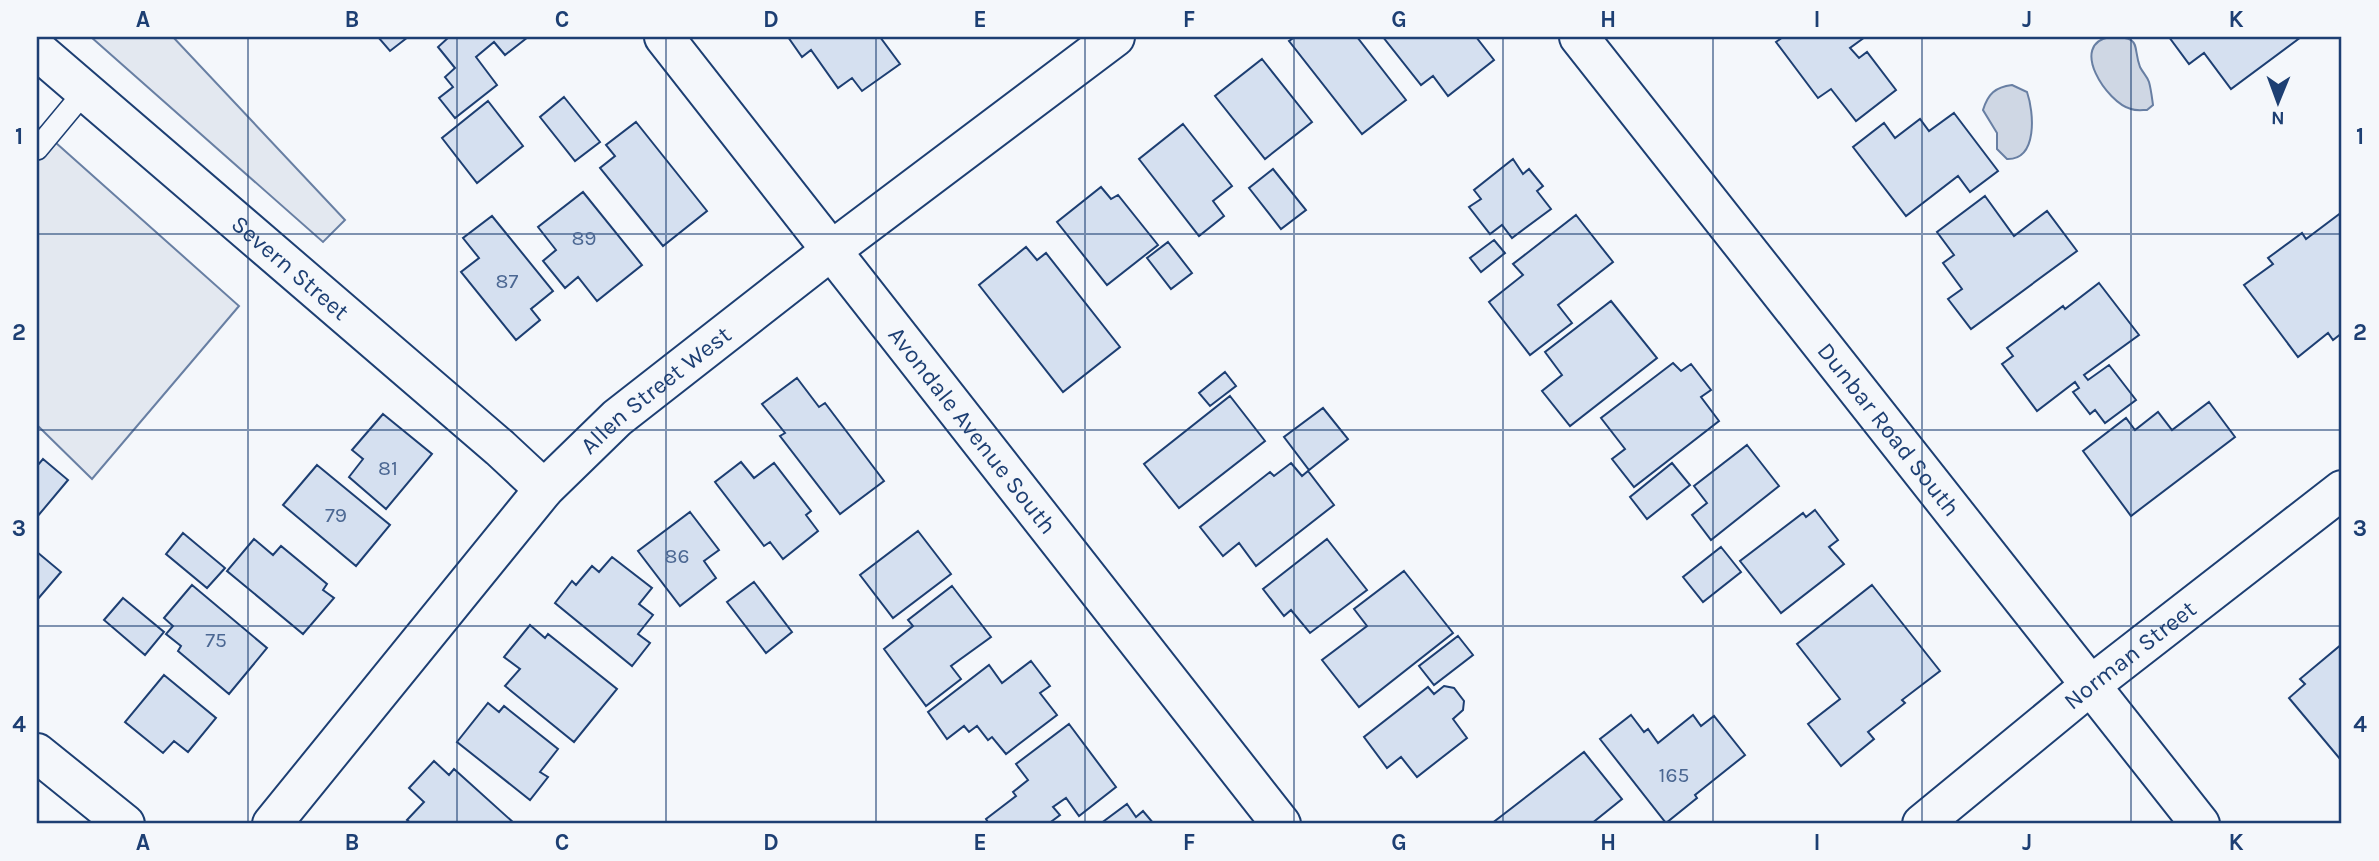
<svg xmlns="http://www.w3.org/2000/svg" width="2379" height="861" viewBox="0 0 2379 861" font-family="Karla,sans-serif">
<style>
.parking{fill:#e3e8f0;stroke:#687fa3;stroke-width:2}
.water{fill:#cfd7e4;stroke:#687fa3;stroke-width:2}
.building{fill:#d5e0f0;stroke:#1d3f73;stroke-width:2}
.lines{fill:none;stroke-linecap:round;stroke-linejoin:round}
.lane-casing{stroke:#1d3f73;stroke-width:24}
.street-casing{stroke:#1d3f73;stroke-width:42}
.lane{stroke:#f4f7fb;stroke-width:21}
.street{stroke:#f4f7fb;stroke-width:38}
.grid{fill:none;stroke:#1d3f73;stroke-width:2;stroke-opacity:0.55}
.labels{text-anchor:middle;stroke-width:5;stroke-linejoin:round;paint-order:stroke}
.number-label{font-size:21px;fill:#4b6792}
.street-label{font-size:24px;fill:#1d3f73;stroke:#f4f7fb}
.neatline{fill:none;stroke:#1d3f73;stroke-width:2.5}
.grid-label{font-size:23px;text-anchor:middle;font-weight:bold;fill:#1d3f73}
</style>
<rect width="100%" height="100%" fill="#f4f7fb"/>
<!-- parking -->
<path class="parking" d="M91,37H173L345,220L323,242Z
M37,126L239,306L92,479L37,425Z"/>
<!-- water -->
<path class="water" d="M2110,37C2143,37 2132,45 2140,67C2143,73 2147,76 2149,82C2151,89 2152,98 2153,105L2147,110C2142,110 2136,111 2131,109C2107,103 2068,44 2110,37Z
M2012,85L2027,92C2034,112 2038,160 2007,159L1997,149V133L1983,110C1988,94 1995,87 2012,85Z"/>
<!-- building -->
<path class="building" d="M378,37H408L390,51Z
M449,37H528L505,55L494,42L476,57L497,85L455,118L439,98L453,87L445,77L455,68L438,47Z
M788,37H880L900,64L862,91L852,78L838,88L811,50L802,57Z
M1295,37H1357L1406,100L1362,134L1289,41Z
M1383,37H1476L1494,60L1448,96L1433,76L1421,85Z
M1783,37H1865L1850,48L1859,58L1867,52L1896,90L1856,121L1831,89L1818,98L1776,42Z
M2169,37H2301L2231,89L2204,53L2189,64Z
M1262,59L1312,122L1265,159L1215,96Z
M564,97L600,142L575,161L540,117Z
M488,101L523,146L477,183L442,138Z
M1954,113L1998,171L1970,192L1958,176L1906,216L1853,147L1884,123L1895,138L1920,119L1929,131Z
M636,122L707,211L663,246L600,168L615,156L606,145Z
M1183,124L1232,186L1213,201L1224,216L1199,236L1139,159Z
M1513,159L1523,174L1529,169L1543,186L1537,191L1551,209L1512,238L1502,225L1490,234L1469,207L1481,199L1474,190Z
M1273,169L1306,210L1281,229L1249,188Z
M1101,187L1111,199L1118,195L1158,245L1107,285L1057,222Z
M583,192L642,265L597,301L578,277L565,288L543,261L556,250L538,227Z
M1985,196L2014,236L2047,211L2077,251L1971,329L1948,299L1962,289L1943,263L1954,255L1937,232Z
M2342,212V333L2333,340L2328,333L2298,357L2244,285L2273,264L2268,258L2302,233L2306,239Z
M1576,215L1613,262L1558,305L1572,323L1530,355L1489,302L1523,275L1513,264Z
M492,216L553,291L531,309L540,320L516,340L461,272L479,258L463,238Z
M1494,240L1505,253L1481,272L1470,258Z
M1168,242L1192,273L1171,289L1147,258Z
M1026,247L1037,260L1046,253L1120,347L1063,392L979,285Z
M2099,283L2139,335L2084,375L2088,380L2109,365L2136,400L2105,423L2095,410L2090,414L2073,392L2079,388L2075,382L2037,411L2002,364L2013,356L2007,348L2063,306L2065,309Z
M1611,301L1657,358L1570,426L1542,391L1562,375L1545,352Z
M1673,363L1681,371L1691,364L1711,390L1701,397L1719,421L1634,487L1612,459L1625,449L1601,418Z
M1225,372L1236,386L1210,406L1199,393Z
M797,378L819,407L825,403L884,481L840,514L780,436L785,433L762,404Z
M1230,396L1265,441L1179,508L1144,464Z
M2209,402L2235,437L2131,516L2083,451L2126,418L2135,430L2158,412L2172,430Z
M1323,408L1348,439L1309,470L1284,437Z
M383,414L432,454L386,509L349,477L363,459L352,450Z
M1747,445L1779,486L1711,540L1692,515L1707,503L1694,486Z
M43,459L68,480L37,517V466Z
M741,462L754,478L774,463L811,511L806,515L818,531L783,559L770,542L764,546L715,482Z
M1291,463L1302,476L1308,471L1334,505L1256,566L1239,543L1223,556L1200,527L1270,472L1274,476Z
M1672,463L1690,485L1647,519L1630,497Z
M317,465L390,525L356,566L283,505Z
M1815,510L1838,540L1829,547L1844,564L1781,613L1740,561L1803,513L1806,517Z
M690,512L719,550L704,561L716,578L680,606L638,551Z
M918,531L951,574L893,618L860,575Z
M183,533L225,568L207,588L166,554Z
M254,539L273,555L281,546L327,584L323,590L334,598L303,634L227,571Z
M1327,539L1367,590L1310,633L1291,610L1284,616L1263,589Z
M1721,547L1741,572L1703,602L1683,577Z
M37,552L61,572L37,600Z
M612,557L652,588L639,604L653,615L638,634L650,643L632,666L555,603L572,581L576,585L592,566L599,572Z
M1404,571L1453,633L1359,707L1322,660L1367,626L1354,609Z
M754,582L792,632L766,653L727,602Z
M192,585L267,648L229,694L178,651L181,646L166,634L173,626L164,618Z
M1872,585L1940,671L1902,700L1905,703L1868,732L1874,739L1841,766L1808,724L1840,699L1797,644Z
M952,586L991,637L951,666L961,679L926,706L884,649L913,626L908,620Z
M123,598L164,632L145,655L104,620Z
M530,625L545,638L548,634L617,689L574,742L505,686L520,669L504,657Z
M1458,636L1473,655L1434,685L1419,666Z
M2342,644V758L2340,759L2289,698L2305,684L2300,679Z
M1031,661L1050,686L1040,693L1057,715L1006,754L992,737L988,740L977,726L969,732L964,726L947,739L928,712L989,665L1002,683Z
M164,675L216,718L188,752L174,741L163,753L125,722Z
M1444,686L1454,688L1464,701L1463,710L1453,719L1467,738L1417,777L1401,757L1387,768L1364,737L1428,687L1434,694Z
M488,703L499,712L504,706L558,749L540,772L548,777L530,800L457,742Z
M1631,715L1644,732L1648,729L1658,743L1693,715L1701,726L1714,716L1745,755L1695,795L1697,798L1666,823L1600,739Z
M1069,724L1116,787L1079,816L1066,798L1053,807L1060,815L1048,824H989L986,819L1016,796L1013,792L1028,780L1016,764Z
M1584,752L1622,799L1591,824H1491Z
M434,761L449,775L454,769L515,824H412L407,820L424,802L409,788Z
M1127,804L1136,817L1143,811L1154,824H1100Z"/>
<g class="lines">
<defs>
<path id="lane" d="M37,149L86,90"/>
<g id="street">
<path id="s1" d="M664,37L1281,824"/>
<path id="s2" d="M1579,37L2200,824"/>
<path id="s3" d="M37,50L500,448L544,489"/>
<path d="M37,753L125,824"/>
<path id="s4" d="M272,824L544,489L617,418L832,250L1115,37"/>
<path id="s5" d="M1922,824L2091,685L2342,490"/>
</g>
</defs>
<!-- lane casing -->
<use href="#lane" class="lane-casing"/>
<!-- street casing -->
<use href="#street" class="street-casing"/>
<!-- lane -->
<use href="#lane" class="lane"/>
<!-- street -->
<use href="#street" class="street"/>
</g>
<!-- grid -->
<path class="grid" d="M248,37V824M457,37V824M666,37V824M876,37V824M1085,37V824M1294,37V824M1503,37V824M1713,37V824M1922,37V824M2131,37V824M37,234H2342M37,430H2342M37,626H2342"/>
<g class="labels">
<!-- number labels -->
<g class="number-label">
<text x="584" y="245">89</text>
<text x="507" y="288">87</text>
<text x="388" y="475">81</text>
<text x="336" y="522">79</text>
<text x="677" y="563">86</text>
<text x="216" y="647">75</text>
<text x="1674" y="782">165</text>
</g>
<!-- street labels -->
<g class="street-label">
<text dy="8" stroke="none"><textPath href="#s3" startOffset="334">Severn Street</textPath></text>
<text dy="8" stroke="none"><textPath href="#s4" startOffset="581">Allen Street West</textPath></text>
<text dy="8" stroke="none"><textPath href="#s1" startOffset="500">Avondale Avenue South</textPath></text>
<text dy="8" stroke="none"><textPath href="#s2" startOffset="500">Dunbar Road South</textPath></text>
<text dy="8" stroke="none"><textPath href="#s5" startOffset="268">Norman Street</textPath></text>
</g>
</g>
<!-- border -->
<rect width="2379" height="861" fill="none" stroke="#f4f7fb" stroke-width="77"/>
<!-- north arrow -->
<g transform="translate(2278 102) rotate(181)" stroke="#f4f7fb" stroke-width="5" paint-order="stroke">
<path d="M0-5L12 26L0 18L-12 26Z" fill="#1d3f73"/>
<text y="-10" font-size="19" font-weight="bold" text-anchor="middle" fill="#1d3f73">N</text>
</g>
<rect x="38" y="38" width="2302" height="784" class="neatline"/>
<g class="grid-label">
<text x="143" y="27">A</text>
<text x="352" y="27">B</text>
<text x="562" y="27">C</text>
<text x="771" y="27">D</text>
<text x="980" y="27">E</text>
<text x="1189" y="27">F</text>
<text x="1399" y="27">G</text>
<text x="1608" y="27">H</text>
<text x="1817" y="27">I</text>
<text x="2027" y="27">J</text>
<text x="2236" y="27">K</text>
<text x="19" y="144">1</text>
<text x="2360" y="144">1</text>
<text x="19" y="340">2</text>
<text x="2360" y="340">2</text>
<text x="19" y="536">3</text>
<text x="2360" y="536">3</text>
<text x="19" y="732">4</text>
<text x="2360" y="732">4</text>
<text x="143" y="850">A</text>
<text x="352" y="850">B</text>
<text x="562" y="850">C</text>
<text x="771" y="850">D</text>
<text x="980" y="850">E</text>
<text x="1189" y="850">F</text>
<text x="1399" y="850">G</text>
<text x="1608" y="850">H</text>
<text x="1817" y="850">I</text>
<text x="2027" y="850">J</text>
<text x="2236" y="850">K</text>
</g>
</svg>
